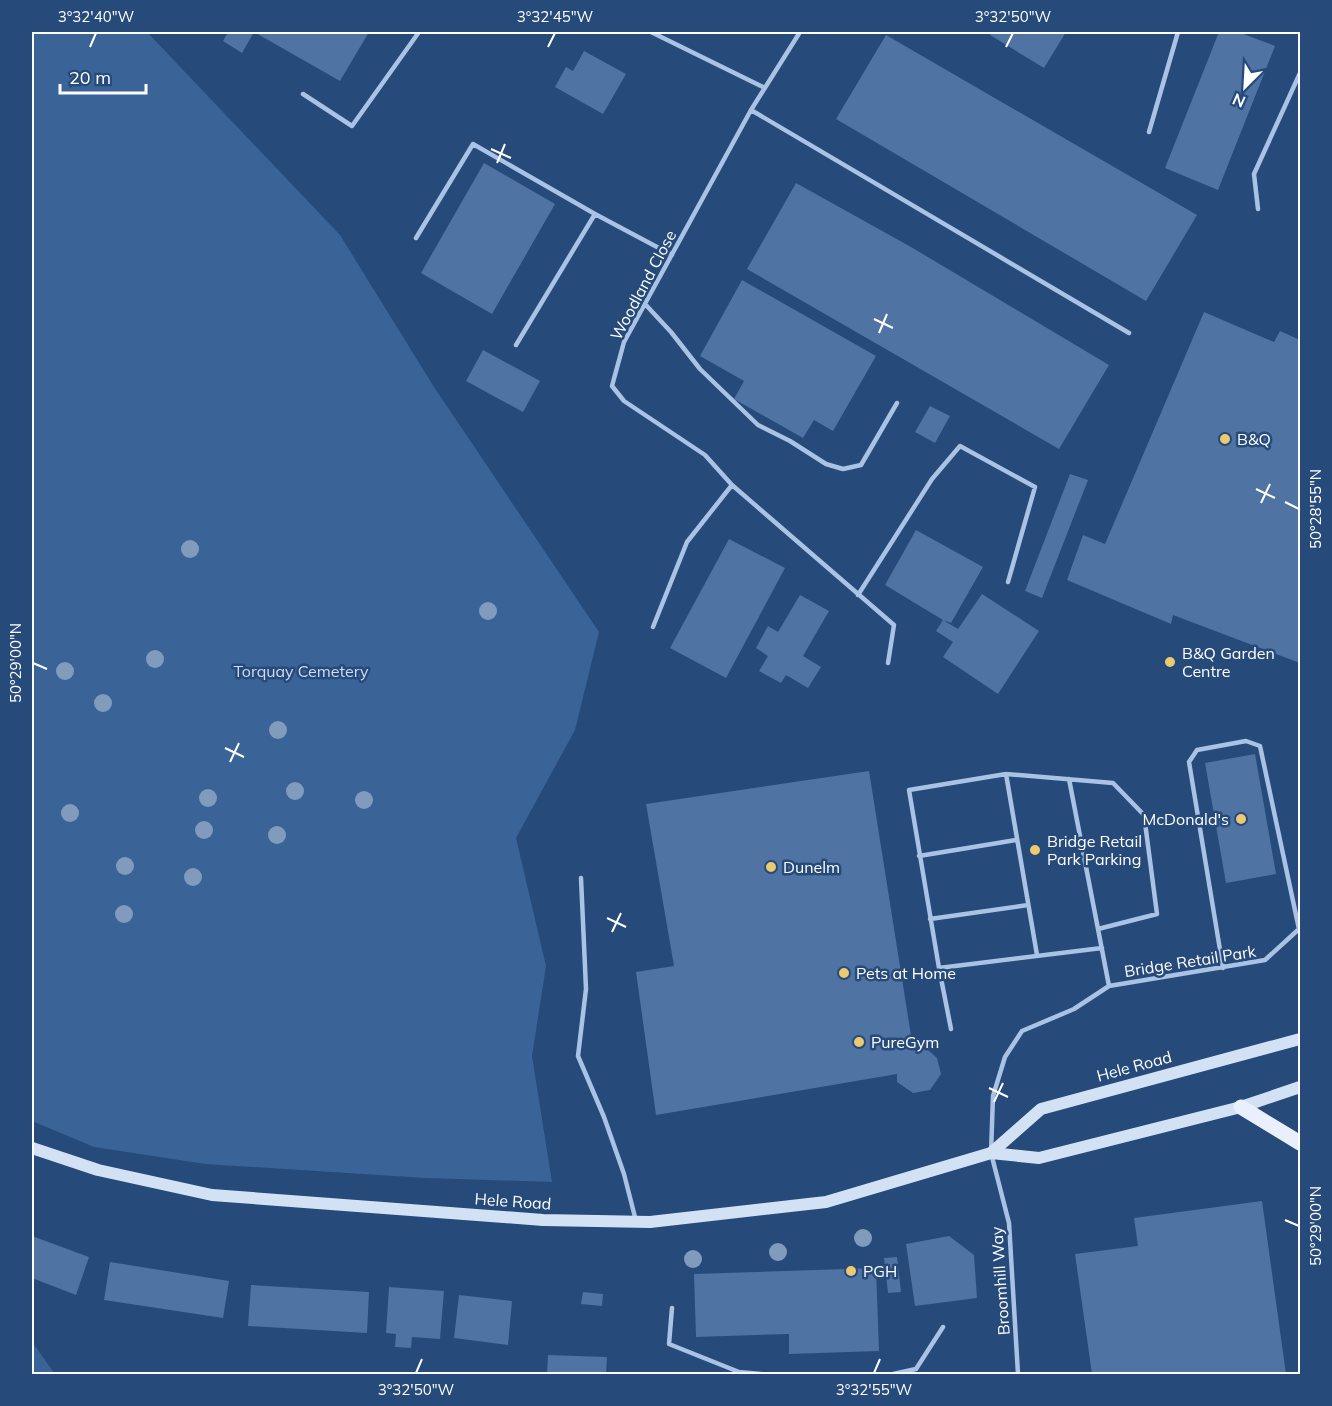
<svg xmlns="http://www.w3.org/2000/svg" width="1332" height="1406" viewBox="0 0 1332 1406" font-family="Mulish,sans-serif">
<style>
.green{fill:#3a6397}
.building{fill:#4f73a3}
.lines{fill:none;stroke-linecap:round;stroke-linejoin:round}
.lane{stroke:#aac3e4;stroke-width:4.5}
.secondary{stroke:#d3e1f4;stroke-width:12}
.primary{stroke:#e9f0fc;stroke-width:15}
.tree{fill:#819bbd}
.ticks{fill:none;stroke:#fff;stroke-width:2}
.poi-dot{fill:#ecca70;stroke:#264a7a;stroke-width:2}
.labels{text-anchor:middle;stroke-width:5;stroke-linejoin:round;paint-order:stroke}
.street-label{font-size:16px;fill:#fff;stroke:#264a7a}
.poi-label{font-size:16px;fill:#fff;stroke:#264a7a;text-anchor:start}
.park-label{font-size:16px;fill:#ccddf3;stroke:#264a7a}
.neatline{fill:none;stroke:#fff;stroke-width:2}
.ticks-label{font-size:15px;text-anchor:middle;fill:#fff}
</style>
<rect width="100%" height="100%" fill="#264a7a"/>
<!-- green -->
<path class="green" d="M32,32H147L340,235L434,387L599,632L575,730L516,838L546,966L532,1056L552,1182L425,1178L205,1164L94,1147L32,1121Z
M32,1342L55,1374H32Z"/>
<!-- building -->
<path class="building" d="M228,32H369L340,81L254,32L242,53L223,41Z
M992,32H1066L1044,68L990,35Z
M1219,32H1238L1275,46L1218,190L1165,168Z
M886,35L1197,215L1146,301L836,119Z
M584,51L626,74L603,114L555,87L566,67L573,71Z
M484,163L555,204L492,314L421,273Z
M796,183L911,247L1109,365L1059,449L747,269Z
M742,280L876,356L833,431L814,420L803,438L734,399L744,381L700,356Z
M1204,312L1274,342L1280,331L1300,340V663L1173,615L1171,624L1067,580L1083,535L1105,544Z
M483,350L540,381L523,412L466,381Z
M930,406L950,416L935,443L915,432Z
M1070,474L1088,480L1042,598L1025,591Z
M916,530L983,567L951,623L943,620L958,629L982,594L1039,631L998,694L943,657L953,642L936,631L943,620L885,585Z
M729,539L785,568L726,678L670,648Z
M800,595L829,611L803,656L821,667L808,688L786,675L781,683L759,671L768,656L756,648L768,626L778,632Z
M1255,754L1276,874L1226,883L1205,763Z
M869,771L913,1048L925,1047L937,1058L941,1074L930,1090L913,1093L897,1082V1074L656,1115L636,972L674,966L646,804Z
M1262,1201L1286,1374H1092L1075,1254L1138,1246L1134,1218Z
M32,1236L89,1257L76,1295L32,1278Z
M949,1236L974,1255L977,1298L915,1306L906,1244Z
M897,1257L901,1292L888,1293L884,1258Z
M110,1262L229,1281L223,1318L104,1300Z
M876,1268L879,1351L789,1354V1334L696,1337L694,1274Z
M251,1285L369,1292L367,1333L248,1326Z
M389,1287L444,1291L440,1339L412,1337L411,1348L395,1347L396,1334L386,1333Z
M583,1292L603,1294L602,1306L581,1304Z
M459,1295L512,1301L508,1345L454,1338Z
M548,1355L607,1357L606,1374H547Z"/>
<g class="lines">
<!-- lane -->
<path class="lane" d="M651,32L765,88
M800,32L751,110L624,342L612,386L624,401L705,455L732,485L894,625L888,663
M303,94L352,126L419,32
M751,110L1129,333
M1149,132L1178,32
M1258,209L1254,174L1300,73
M416,238L473,144L595,214
M645,304L671,332L700,369L758,425L790,441L826,464L843,469L861,465L897,403
M516,345L595,214L672,255
M858,595L932,479L960,446L1035,487L1008,582
M653,627L687,542L732,485
M1006,774L1037,955
M1069,779L1098,929
M919,856L1016,840
M581,878L586,989L578,1056L604,1117L624,1174L636,1221
M930,919L1028,905
M1102,948L939,968L909,790L1006,774L1113,783L1144,815L1157,914L1098,929L1109,986
M939,968L951,1029
M672,1308L669,1344L739,1372L761,1374
M893,1374L916,1369L943,1327
M1018,1374L1009,1223L991,1153L993,1096L1005,1057L1022,1031L1074,1009L1109,986L1265,960L1299,929L1260,746L1246,741L1197,750L1189,762L1223,968"/>
<!-- secondary -->
<path class="secondary" d="M32,1148L98,1170L212,1195L543,1220L650,1222L826,1202L991,1153L1039,1158L1241,1107L1300,1087
M991,1153L1041,1109L1300,1039"/>
<!-- primary -->
<path class="primary" d="M1241,1107L1300,1143"/>
</g>
<!-- trees -->
<g class="tree">
<circle cx="190" cy="549" r="9"/>
<circle cx="488" cy="611" r="9"/>
<circle cx="155" cy="659" r="9"/>
<circle cx="65" cy="671" r="9"/>
<circle cx="103" cy="703" r="9"/>
<circle cx="278" cy="730" r="9"/>
<circle cx="295" cy="791" r="9"/>
<circle cx="208" cy="798" r="9"/>
<circle cx="364" cy="800" r="9"/>
<circle cx="70" cy="813" r="9"/>
<circle cx="204" cy="830" r="9"/>
<circle cx="277" cy="835" r="9"/>
<circle cx="125" cy="866" r="9"/>
<circle cx="193" cy="877" r="9"/>
<circle cx="124" cy="914" r="9"/>
<circle cx="863" cy="1238" r="9"/>
<circle cx="778" cy="1252" r="9"/>
<circle cx="693" cy="1259" r="9"/>
</g>
<!-- ticks -->
<path class="ticks" d="M90,47L96,33M548,47L555,33M1006,47L1013,33M491,149L511,158M497,163L505,144M874,319L893,328M879,333L887,314M1256,489L1275,498M1285,502L1299,509M1261,503L1270,484M33,663L47,669M225,748L244,757M230,762L239,743M607,918L626,927M612,932L621,913M989,1088L1008,1097M994,1102L1003,1083M1285,1220L1299,1226M416,1373L422,1359M874,1373L880,1359"/>
<!-- markers -->
<g class="poi-dot">
<circle cx="1225" cy="439" r="6"/>
<circle cx="1170" cy="662" r="6"/>
<circle cx="1241" cy="819" r="6"/>
<circle cx="1035" cy="850" r="6"/>
<circle cx="771" cy="867" r="6"/>
<circle cx="844" cy="973" r="6"/>
<circle cx="859" cy="1042" r="6"/>
<circle cx="851" cy="1271" r="6"/>
</g>
<g class="labels">
<!-- street labels -->
<g class="street-label">
<text transform="translate(643 285) rotate(-62)" y="6">Woodland Close</text>
<text transform="translate(1190 961) rotate(-9)" y="6">Bridge Retail Park</text>
<text transform="translate(1134 1066) rotate(-15)" y="6">Hele Road</text>
<text transform="translate(513 1201) rotate(4)" y="6">Hele Road</text>
<text transform="translate(1000 1281) rotate(-94)" y="6">Broomhill Way</text>
</g>
<!-- poi labels -->
<g class="poi-label">
<text x="1237" y="445">B&amp;Q</text>
<text x="1182" y="659">B&amp;Q Garden<tspan x="1182" dy="18">Centre</tspan></text>
<text x="1229" y="825" text-anchor="end">McDonald's</text>
<text x="1047" y="847">Bridge Retail<tspan x="1047" dy="18">Park Parking</tspan></text>
<text x="783" y="873">Dunelm</text>
<text x="856" y="979">Pets at Home</text>
<text x="871" y="1048">PureGym</text>
<text x="863" y="1277">PGH</text>
</g>
<!-- park labels -->
<g class="park-label">
<text x="301" y="677">Torquay Cemetery</text>
</g>
</g>
<!-- border -->
<rect width="1332" height="1406" fill="none" stroke="#264a7a" stroke-width="66"/>
<!-- north arrow -->
<g transform="translate(1245 87) rotate(204)" stroke="#264a7a" stroke-width="4.5" paint-order="stroke">
<path d="M0-4.5L10 22L0 15L-10 22Z" fill="#ffffff"/>
<text y="-9" font-size="16" font-weight="bold" text-anchor="middle" fill="#ffffff">N</text>
</g>
<!-- scale -->
<path d="M60 84v9h86v-9" fill="none" stroke="#ffffff" stroke-width="3"/>
<text x="69" y="84" font-size="18" fill="#ffffff" stroke="#264a7a" stroke-width="4.5" paint-order="stroke">20 m</text>
<rect x="33" y="33" width="1266" height="1340" class="neatline"/>
<g class="ticks-label">
<text x="96" y="22">3°32'40"W</text>
<text x="555" y="22">3°32'45"W</text>
<text x="1013" y="22">3°32'50"W</text>
<text transform="translate(1316 509) rotate(-90)" y="5">50°28'55"N</text>
<text transform="translate(16 663) rotate(-90)" y="5">50°29'00"N</text>
<text transform="translate(1316 1226) rotate(-90)" y="5">50°29'00"N</text>
<text x="416" y="1395">3°32'50"W</text>
<text x="874" y="1395">3°32'55"W</text>
</g>
</svg>
